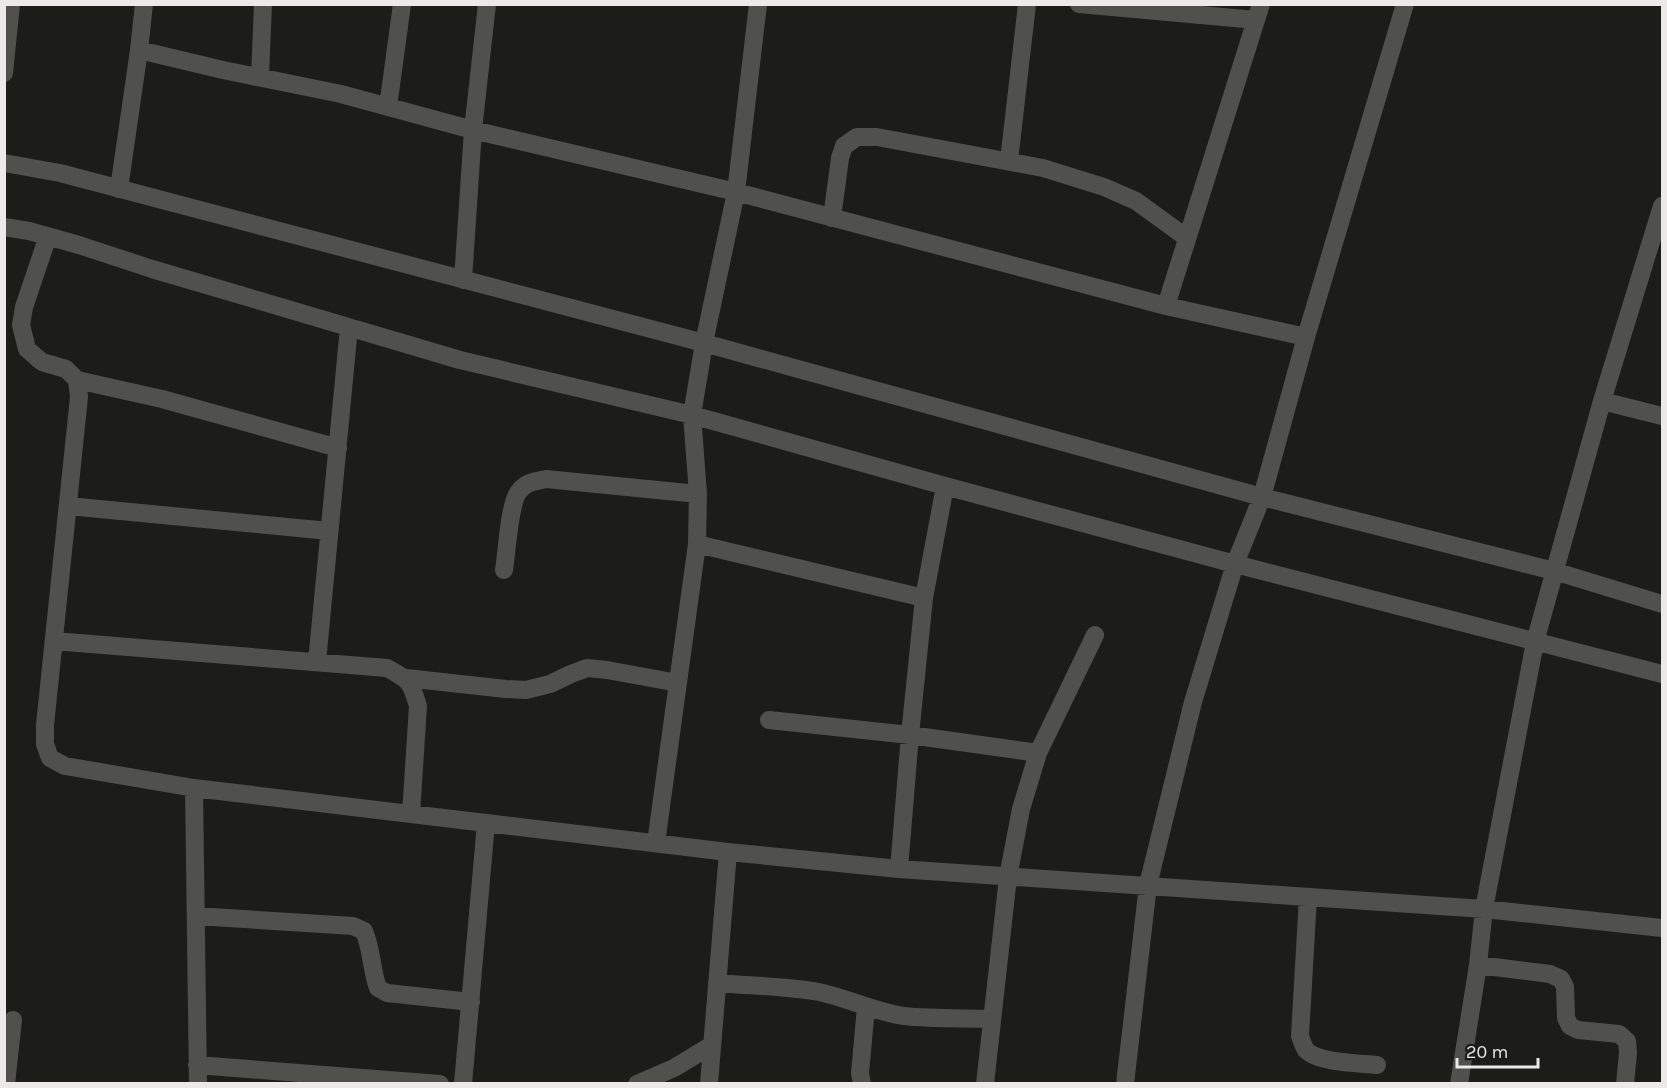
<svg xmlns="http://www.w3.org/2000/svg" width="1667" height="1088" viewBox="0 0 1667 1088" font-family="Karla,sans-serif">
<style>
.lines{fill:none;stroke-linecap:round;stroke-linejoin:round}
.minor{stroke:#50504c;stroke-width:18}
</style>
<rect width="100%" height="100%" fill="#1c1c19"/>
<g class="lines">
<!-- minor -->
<path class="minor" d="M1079,4L1256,20
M139,50L223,70L341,94L473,130L736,192L1166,306L1306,337
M4,73L11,4
M260,77L263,4
M388,107L402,4
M1009,161L1027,4
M4,163L60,173L704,343L1262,497L1554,571L1662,604
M119,189L139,50L144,4
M832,218L840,158L844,146L857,137H877L1043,168L1104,187L1136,201L1187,238
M4,227L29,231L79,245L152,269L460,360L692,415L945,486L1235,564L1662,674
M48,236L24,307L21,325L27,349L42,362L66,369L77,380L79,397L45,725V744L50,758L65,766L194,788L728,852L899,869L1484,909L1662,928
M463,280L473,130L487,4
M1166,306L1261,4
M77,380L162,399L338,448
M1602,401L1662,416
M68,506L329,531
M697,544L924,598
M504,570C507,553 509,501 520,490C527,482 536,481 546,479L698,494
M54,641L387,668C409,680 411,681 418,706L411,814
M317,662L349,327
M406,678L506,689L526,690L550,684L571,674L587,668L607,670L678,683
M769,720L910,735L1038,753
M194,788L198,1084
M656,843L697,544L698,494L692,415L704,343L736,192L758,4
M899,869L910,735L924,598L945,486
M1308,897L1300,1036C1302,1041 1303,1046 1306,1050C1318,1063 1358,1063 1377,1065
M196,916L353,926L364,931C372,949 371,969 378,988L387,993L471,1002
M1478,965L1550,974L1561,979L1565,987L1566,1018L1570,1026L1578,1030L1619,1034L1627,1041L1628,1053L1625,1084
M717,983C751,986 786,986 819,992C848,998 874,1012 904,1016C933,1019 963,1018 992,1019
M197,1065L440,1084
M6,1084L13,1020
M463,1084L486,823
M637,1084L674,1068L712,1045
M709,1084L728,852
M862,1084L860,1073L866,1007
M985,1084L1008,877L1021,809L1038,753L1095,635
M1125,1084L1148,885L1193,702L1235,564L1262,497L1306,337L1405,4
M1459,1084L1478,965L1484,909L1535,642L1602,401L1662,206"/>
</g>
<!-- border -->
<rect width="1667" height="1088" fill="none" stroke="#ebeae8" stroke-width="12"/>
<!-- scale -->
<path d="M1457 1058v9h81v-9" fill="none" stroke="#ebeae8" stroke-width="3"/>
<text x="1466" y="1058" font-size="18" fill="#ebeae8" stroke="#1c1c19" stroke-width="4.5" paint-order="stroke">20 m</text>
</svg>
